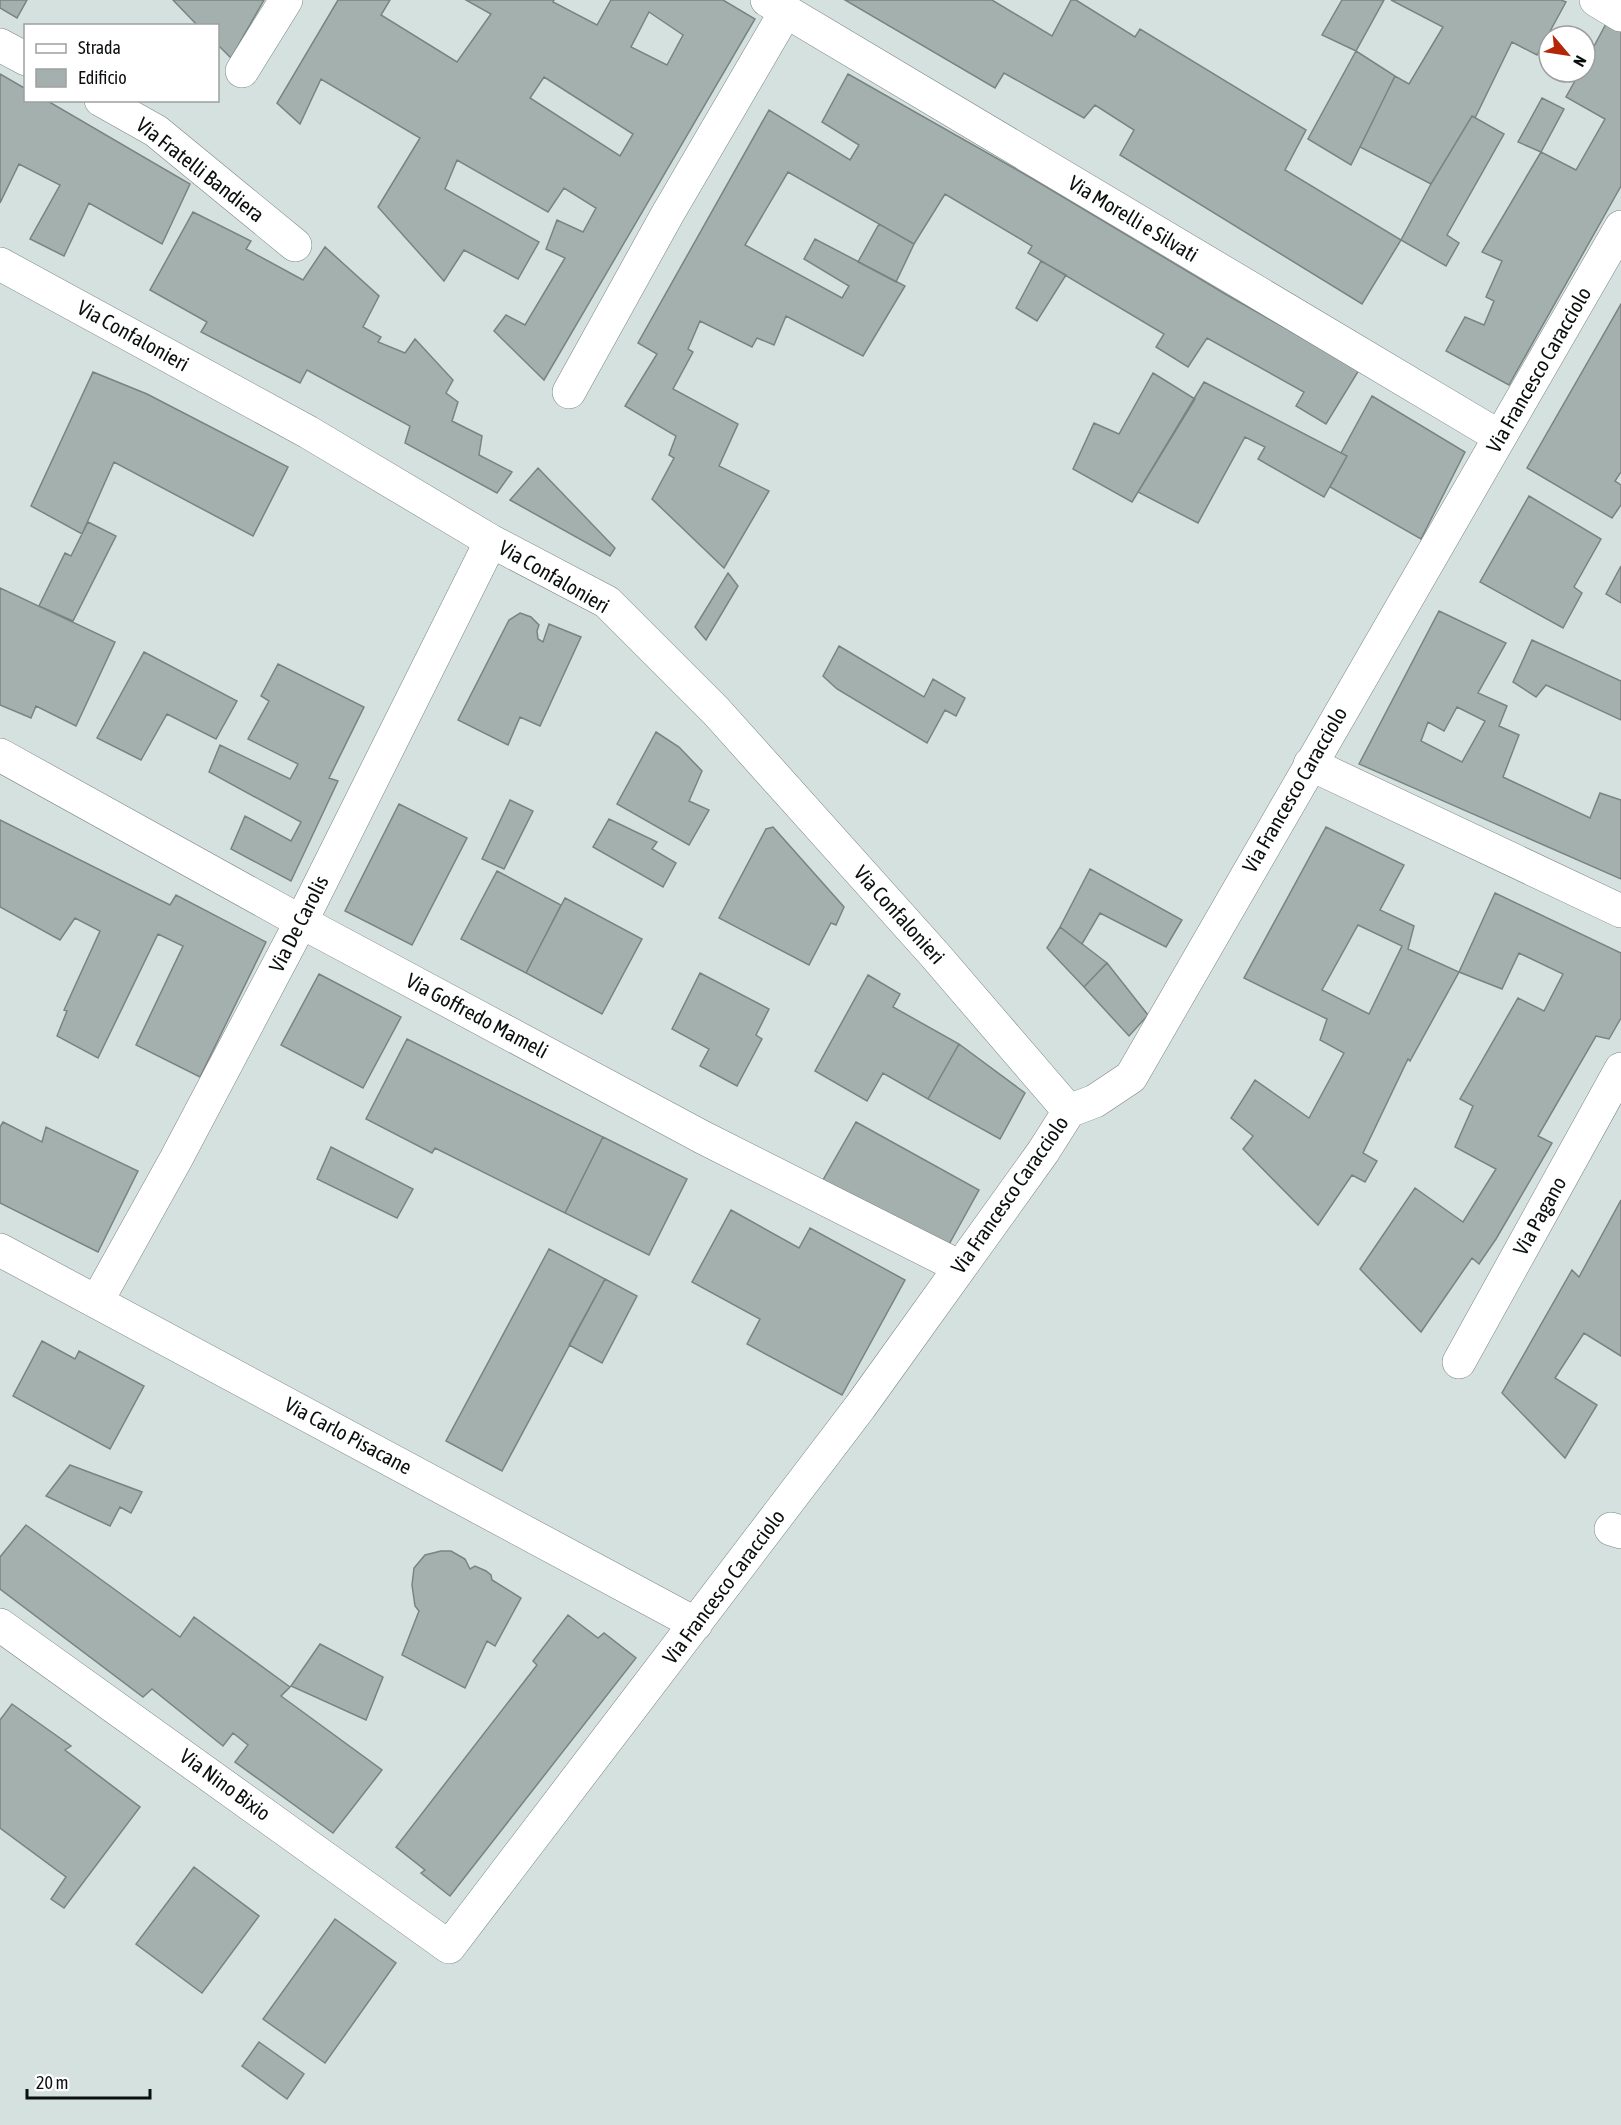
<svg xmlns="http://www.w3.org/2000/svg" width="1621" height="2125" viewBox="0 0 1621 2125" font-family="'Asap Condensed',sans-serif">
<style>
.building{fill:#a4b0ae;stroke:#798482;stroke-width:1.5;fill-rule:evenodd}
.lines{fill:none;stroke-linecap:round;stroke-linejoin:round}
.minor-casing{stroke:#7a8583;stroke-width:34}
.minor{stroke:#fff;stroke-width:33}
.labels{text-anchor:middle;stroke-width:4.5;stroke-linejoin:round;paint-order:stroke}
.street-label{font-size:21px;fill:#0b0f0e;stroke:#fff}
</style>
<rect width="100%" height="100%" fill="#d5e1df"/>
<!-- building -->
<path class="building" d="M0,0H27L17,18L0,8Z
M173,0H264L231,58L218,45V26H198Z
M338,0H390L381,15L457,62L491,14L466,0H554L553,2L597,25L611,0H723L755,19L544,380L494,331L506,315L525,325L565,258L546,249L557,220L583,232L596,208L564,188L548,212L457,160L445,189L539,242L518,279L464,250L444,281L378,207L420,138L321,79L300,124L277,103ZM649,12L683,35L667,65L631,47ZM544,77L633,134L620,156L530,98Z
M845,0H992L1052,36L1071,0H1076L1135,37L1140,29L1306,130L1285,170L1401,240L1362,304L1120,155L1134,130L1095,105L1084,118L1004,73L995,88Z
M1342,0H1384L1356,51L1322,35Z
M1391,0H1561L1566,2L1537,55L1512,42L1475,118L1472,116L1431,184L1360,147L1395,76L1409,84L1443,27Z
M1607,22L1621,29V186L1509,385L1446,351L1465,317L1484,325L1494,301L1486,297L1502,261L1482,252L1541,152L1576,170L1605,119L1566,97L1580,72H1585V63Z
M1356,51L1395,76L1351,165L1308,139Z
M0,74L26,89V100H46L190,184L162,244L89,203L64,256L30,239L60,185L19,164L0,203Z
M848,74L1033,179L1227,295L1359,370L1326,424L1296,406L1304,392L1207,338L1188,367L1156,347L1164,334L1028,253L1032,246L945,194L914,244L788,172L745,245L842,298L849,286L804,259L815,239L905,286L863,356L786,316L774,345L757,338L752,347L700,321L688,349L693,352L673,389L738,424L719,466L769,491L724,568L652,499L674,458L669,455L676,436L625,406L657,354L638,343L769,110L850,160L859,145L822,122Z
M1542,98L1564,109L1541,152L1518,142Z
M1472,116L1504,134L1447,235L1459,243L1446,266L1401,240L1431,184Z
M193,212L251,241L246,249L303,280L325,247L379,296L363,327L381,337L378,342L405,353L415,339L453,380L446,393L458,402L452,421L482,436L479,455L512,472L497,493L405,443L410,426L307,370L300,383L201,332L207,322L150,290Z
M879,224L914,244L896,282L858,262Z
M1041,261L1066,275L1037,321L1016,308Z
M1621,304V472L1615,481L1621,485V505L1612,518L1527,468Z
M93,372L147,394L288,467L253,536L114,462L82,534L31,506Z
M1153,373L1195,399L1132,502L1073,469L1094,423L1119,434Z
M1204,382L1347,456L1324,497L1258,459L1265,447L1245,437L1198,523L1138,492Z
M1372,396L1465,452L1421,539L1330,487L1347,456L1341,453Z
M538,468L615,548L610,556L510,500Z
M1529,496L1601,539L1574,587L1582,593L1563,628L1480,582Z
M88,522L116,536L73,621L39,606L65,553L71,556Z
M1621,566V603L1606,594Z
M728,573L738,586L706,640L695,627Z
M0,588L115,642L76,726L36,706L31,718L0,705Z
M1439,611L1506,643L1478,693L1507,706L1499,726L1519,735L1503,777L1590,818L1600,793L1621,800V879L1359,764ZM1457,707L1485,721L1462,762L1421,741L1428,722L1444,731Z
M520,613L531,617L539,625L537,631L538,639L543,642L549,624L581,637L540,726L520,717L508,745L458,720L509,620Z
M1532,640L1621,681V720L1546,685L1536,697L1513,682Z
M839,646L924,697L933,679L965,698L956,716L945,710L927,743L837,689L823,676Z
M144,652L237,701L216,739L167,714L141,760L97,738Z
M278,664L364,707L329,778L338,781L291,881L231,849L245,816L291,841L301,822L209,772L220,745L290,779L298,764L248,739L269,701L261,696Z
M656,732L679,747L702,771L689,801L709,810L689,845L617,804Z
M510,800L533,811L504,869L482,859Z
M399,804L467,838L412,945L345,911Z
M609,819L657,842L652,849L676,863L663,887L593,847Z
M0,820L170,905L176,895L266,942L200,1077L136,1045L183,946L158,934L98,1058L57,1036L67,1011L64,1010L100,931L75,918L60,940L0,907Z
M773,827L844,907L836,925L831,923L809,965L719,918L766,829Z
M1326,827L1404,865L1380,910L1414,926L1408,949L1459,972L1410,1061L1408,1059L1363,1153L1377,1161L1365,1182L1352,1175L1318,1225L1243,1149L1253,1136L1231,1118L1255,1080L1309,1118L1344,1053L1320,1040L1327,1019L1244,978ZM1358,925L1402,946L1369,1014L1322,990Z
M1090,869L1182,920L1166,947L1100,913L1082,944L1060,927Z
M497,871L561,905L526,973L461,939Z
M1495,893L1621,953V1018L1609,1039L1596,1036L1538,1136L1552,1143L1496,1239L1479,1264L1472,1258L1421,1332L1360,1269L1415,1188L1463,1222L1496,1169L1455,1147L1473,1106L1460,1099L1518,998L1544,1011L1563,974L1519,953L1502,989L1459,972Z
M565,898L642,939L602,1014L526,973Z
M1060,927L1107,963L1084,987L1047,948Z
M1107,963L1148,1015L1129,1036L1084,987Z
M700,973L769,1009L756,1035L762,1039L737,1086L700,1066L709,1049L672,1029Z
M319,974L401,1017L363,1088L281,1045Z
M868,975L900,994L893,1007L959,1044L928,1099L883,1073L867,1101L815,1071Z
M407,1039L603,1137L565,1213L435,1148L432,1153L366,1119Z
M959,1044L1025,1093L1000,1139L928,1099Z
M3,1122L42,1142L46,1127L138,1171L98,1252L0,1203V1127Z
M856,1122L979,1190L947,1248L823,1180Z
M603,1137L687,1179L649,1255L565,1213Z
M331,1147L413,1189L397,1218L317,1179Z
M1621,1200V1356L1584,1333L1555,1378L1597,1405L1565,1458L1502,1393L1572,1270L1579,1277Z
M731,1210L799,1248L810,1228L905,1280L842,1395L747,1344L760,1319L692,1282Z
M549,1249L605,1279L502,1471L446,1441Z
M605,1279L637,1296L602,1363L569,1345Z
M42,1341L75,1359L79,1351L144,1386L110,1449L13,1396Z
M70,1465L142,1492L131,1513L120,1507L110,1526L46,1496Z
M26,1525L180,1637L194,1617L290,1687L281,1696L382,1770L333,1833L235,1762L248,1745L233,1733L223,1746L152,1689L143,1697L0,1589V1557Z
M441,1551H451L465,1559L470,1569L475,1566L486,1571L491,1575L492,1580L521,1598L495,1646L487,1641L465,1688L402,1655L419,1611L415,1606L412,1585L414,1568L425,1555Z
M568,1615L598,1638L604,1633L636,1658L450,1896L421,1873L425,1870L396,1847L537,1665L533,1661Z
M320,1644L383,1677L366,1720L291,1686Z
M12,1704L71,1746L65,1750L140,1807L64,1908L51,1899L66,1877L0,1828V1720Z
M194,1867L259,1916L202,1993L136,1944Z
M335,1919L396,1963L325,2063L263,2019Z
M259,2042L304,2074L287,2099L242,2066Z"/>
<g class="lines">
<defs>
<path id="minor" d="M767,0L1500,437
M1596,0L1621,15
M0,45L26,59
M242,71L286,0
M101,100L156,131L295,245
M0,264L308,432L491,541L607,602L716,711L934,954L1069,1111
M569,392L667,215L786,11
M0,755L307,925L702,1137L960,1267
M1310,764L1621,911
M0,1250L696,1624
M97,1301L176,1159L301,922L491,541
M1459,1362L1621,1069
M1611,1529L1621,1532
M0,1625L449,1947L860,1407L1043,1152L1069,1111L1095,1101L1131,1077L1621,227"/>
</defs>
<!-- minor casing -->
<use href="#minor" class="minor-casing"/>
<!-- minor -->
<use href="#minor" class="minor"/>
</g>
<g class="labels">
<!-- street labels -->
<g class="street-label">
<text transform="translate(200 170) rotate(38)" y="7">Via Fratelli Bandiera</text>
<text transform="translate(1133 219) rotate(31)" y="7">Via Morelli e Silvati</text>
<text transform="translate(133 336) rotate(29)" y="7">Via Confalonieri</text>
<text transform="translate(1539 370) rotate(-60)" y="7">Via Francesco Caracciolo</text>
<text transform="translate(554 577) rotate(30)" y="7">Via Confalonieri</text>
<text transform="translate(1295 790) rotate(-60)" y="7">Via Francesco Caracciolo</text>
<text transform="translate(899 915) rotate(48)" y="7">Via Confalonieri</text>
<text transform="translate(299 924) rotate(-63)" y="7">Via De Carolis</text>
<text transform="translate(477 1016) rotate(28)" y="7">Via Goffredo Mameli</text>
<text transform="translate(1010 1195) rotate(-55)" y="7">Via Francesco Caracciolo</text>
<text transform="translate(1540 1216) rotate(-61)" y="7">Via Pagano</text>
<text transform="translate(348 1436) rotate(28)" y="7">Via Carlo Pisacane</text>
<text transform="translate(724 1587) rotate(-53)" y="7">Via Francesco Caracciolo</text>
<text transform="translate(225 1785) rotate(36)" y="7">Via Nino Bixio</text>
</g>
</g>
<!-- legend -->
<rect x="24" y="24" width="195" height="78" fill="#ffffff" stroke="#9d9f9f" stroke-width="1.5"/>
<rect x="36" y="44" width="30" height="9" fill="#ffffff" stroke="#9d9f9f" stroke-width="1.5"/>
<text x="78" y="54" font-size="18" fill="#0b0f0e">Strada</text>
<rect x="36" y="69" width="30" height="18" fill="#a4b0ae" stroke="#9d9f9f" stroke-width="1.5"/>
<text x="78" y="84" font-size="18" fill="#0b0f0e">Edificio</text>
<!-- north arrow -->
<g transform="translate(1567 54) rotate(119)"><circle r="28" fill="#ffffff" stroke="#9d9f9f" stroke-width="1.5"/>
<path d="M0-4.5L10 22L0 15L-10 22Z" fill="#b32707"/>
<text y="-9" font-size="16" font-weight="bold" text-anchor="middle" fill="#0b0f0e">N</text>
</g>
<!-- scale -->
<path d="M27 2089v9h123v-9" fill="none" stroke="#0b0f0e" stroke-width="3"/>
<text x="36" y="2089" font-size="18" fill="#0b0f0e" stroke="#ffffff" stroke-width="4.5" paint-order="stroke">20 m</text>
</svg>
